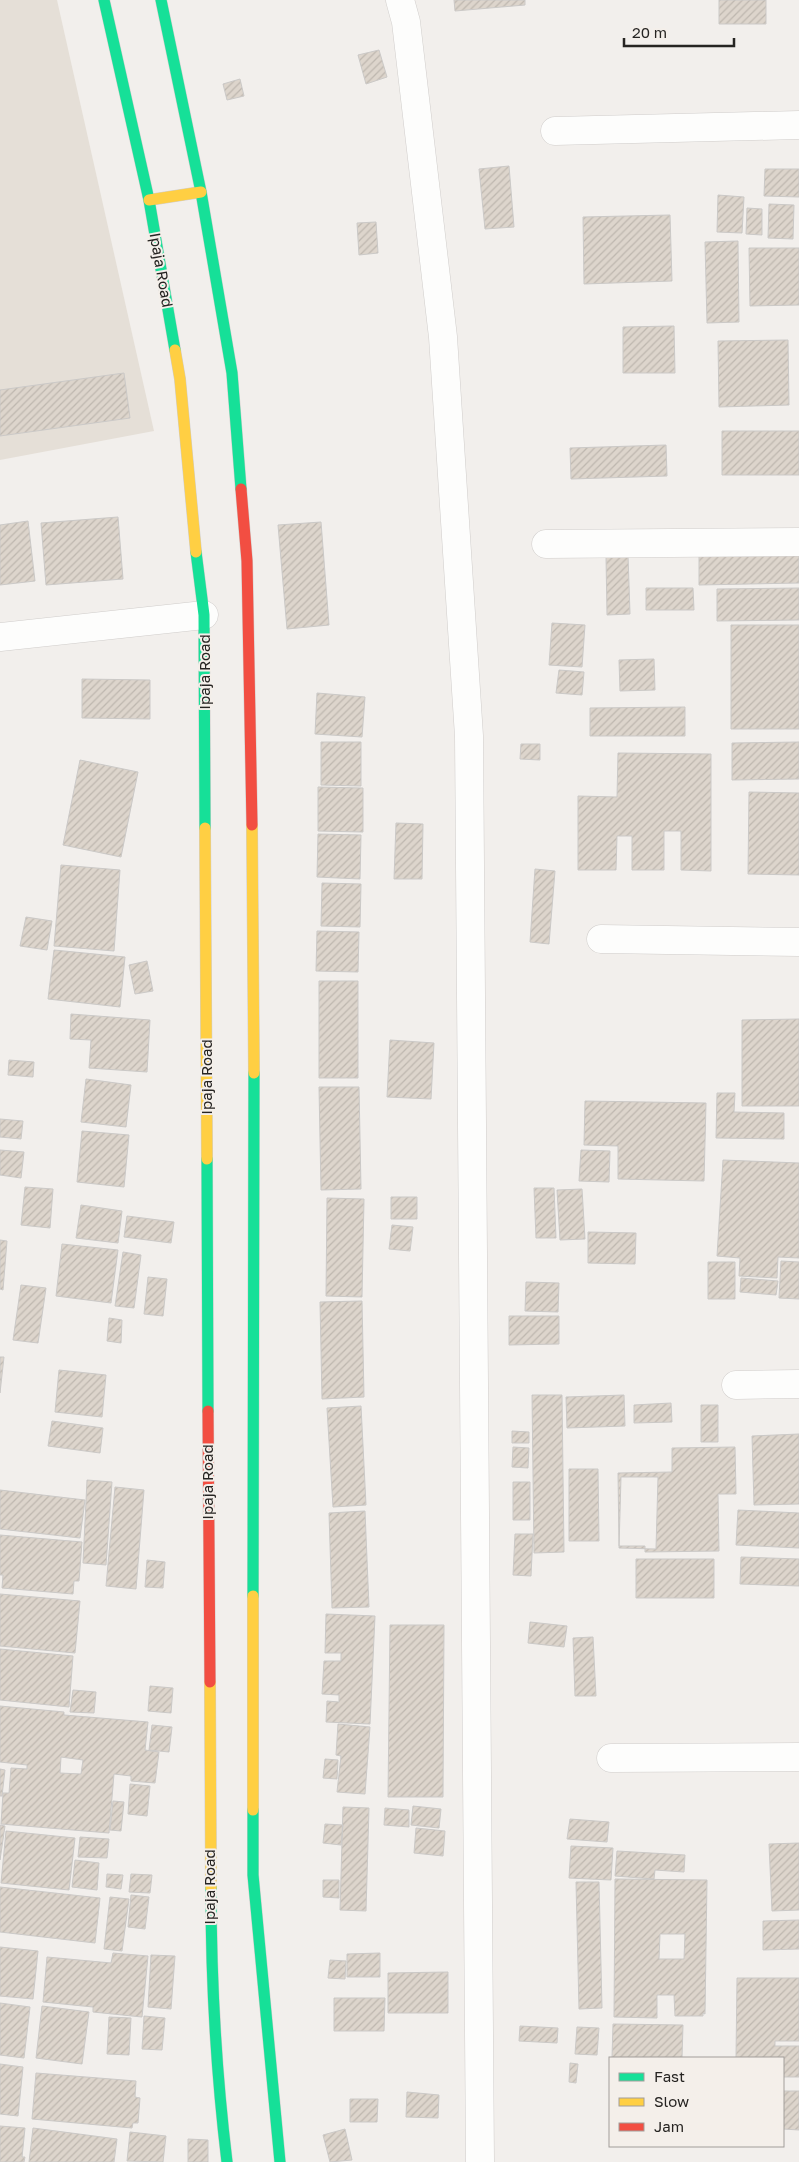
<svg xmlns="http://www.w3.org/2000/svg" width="799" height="2162" viewBox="0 0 799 2162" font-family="'Golos Text',sans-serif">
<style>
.built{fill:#e5dfd7}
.building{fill:url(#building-hatch);stroke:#cbc9c7;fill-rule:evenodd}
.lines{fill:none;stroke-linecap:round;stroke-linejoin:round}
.street-casing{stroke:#d0cdcb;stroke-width:29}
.fast-casing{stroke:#d0cdcb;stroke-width:12}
.slow-casing{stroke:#d0cdcb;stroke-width:12}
.jam-casing{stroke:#d0cdcb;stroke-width:12}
.street{stroke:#fdfdfc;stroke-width:28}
.fast{stroke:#16e098;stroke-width:11}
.slow{stroke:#ffcf43;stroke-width:11}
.jam{stroke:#f24e42;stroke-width:11}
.labels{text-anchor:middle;stroke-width:4;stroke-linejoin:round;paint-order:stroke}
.street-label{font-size:15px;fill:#262422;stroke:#f4efea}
</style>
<defs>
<pattern id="building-hatch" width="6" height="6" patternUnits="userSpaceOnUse" patternTransform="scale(1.25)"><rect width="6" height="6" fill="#ddd5cc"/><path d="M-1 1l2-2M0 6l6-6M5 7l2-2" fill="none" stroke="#beb7af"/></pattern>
</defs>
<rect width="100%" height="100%" fill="#f2efec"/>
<!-- built -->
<path class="built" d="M0,0H57L154,431L0,460Z"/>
<!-- building -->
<path class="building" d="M454,0H525V5L455,11Z
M719,0H766V24H719Z
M379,50L387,77L366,84L358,55Z
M240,79L244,96L227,100L223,84Z
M509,166L514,227L485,229L479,169Z
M765,169H799V197L764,196Z
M718,195L744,197L742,233L717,232Z
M769,204L794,205L793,239L768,238Z
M747,208L762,209V235L746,234Z
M670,215L672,281L584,284L583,217Z
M376,222L378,253L359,255L357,223Z
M738,241L739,322L707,323L705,242Z
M749,248H799V305L750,306Z
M674,326L675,373H623V327Z
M788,340L789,405L719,407L718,341Z
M124,373L130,418L0,436V390Z
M722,431H799V475H722Z
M666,445L667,476L571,479L570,448Z
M118,517L123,579L46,585L41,523Z
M28,521L35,581L0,585V525Z
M321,522L329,625L287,629L278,525Z
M799,549V583L699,585V551Z
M628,555L630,614L607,615L606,556Z
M646,588H693L694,610H646Z
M799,588V620L717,621V589Z
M552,623L585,625L582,667L549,665Z
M731,625H799V729H731Z
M654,659L655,690L620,691L619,660Z
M559,670L584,672L582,695L556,693Z
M82,679L150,680V719L82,718Z
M317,693L365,697L362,737L315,734Z
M685,707V736H590V708Z
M321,742H361V786L321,785Z
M799,742V779L732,780V743Z
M521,744H540V760L520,759Z
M618,753L711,754V871L681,870V831H664V870H632V836H617L616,870H578V796L617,797Z
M80,760L138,772L121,857L63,845Z
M318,787L363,788V832L318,831Z
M749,792L799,793V875L748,874Z
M396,823L423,824L422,879H394Z
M318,834L361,835L360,879L317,877Z
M61,865L120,870L114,951L54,946Z
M535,869L555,871L549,944L530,942Z
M322,883L361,884L360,927L321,926Z
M26,917L52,921L47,950L20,946Z
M317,931L359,932L358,972L316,971Z
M54,950L125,957L120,1007L48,999Z
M147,961L153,991L135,994L129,965Z
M319,981H358V1078H319Z
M71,1014L150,1020L147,1072L89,1068L91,1040L70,1039Z
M799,1019V1106H742V1020Z
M390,1040L434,1043L431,1099L387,1097Z
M9,1060L34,1062L33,1077L8,1075Z
M86,1079L131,1085L126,1127L81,1122Z
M319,1087H359L361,1189L321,1190Z
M717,1093H735L734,1112L784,1113V1139L716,1138Z
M585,1101L706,1103L704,1181L618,1179V1146L584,1145Z
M0,1119L23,1121L21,1139L0,1137Z
M82,1131L129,1135L124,1187L77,1182Z
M0,1150L24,1152L21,1178L0,1175Z
M581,1150L610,1151L609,1182L579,1181Z
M723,1160L799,1163V1258L778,1257L777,1278L739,1276L740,1258L717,1256Z
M25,1187L53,1189L50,1228L21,1225Z
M534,1188H554L556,1238H536Z
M582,1189L585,1239L560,1240L557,1190Z
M391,1197H417V1219H391Z
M327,1198L364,1199L362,1297L326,1296Z
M81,1205L122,1211L118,1243L76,1238Z
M127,1216L174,1222L171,1243L124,1237Z
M392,1225L413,1227L410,1251L389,1249Z
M588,1232L636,1233L635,1264L588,1263Z
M0,1240L7,1241L3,1290L0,1289Z
M62,1244L118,1250L111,1303L56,1296Z
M123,1252L141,1255L134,1308L115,1306Z
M781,1261L799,1262V1299L779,1298Z
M708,1262H735V1299H708Z
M148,1277L167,1279L163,1316L144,1314Z
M741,1278L778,1281L776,1295L740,1292Z
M526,1282L559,1283L558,1312L525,1311Z
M21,1285L46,1288L38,1343L13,1340Z
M362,1301L364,1397L322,1399L320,1302Z
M509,1316H559V1344L509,1345Z
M109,1318L122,1320L121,1343L107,1341Z
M0,1357H4L0,1393Z
M59,1370L106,1375L102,1417L55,1412Z
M532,1395H562L564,1552L534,1553Z
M624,1395L625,1426L567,1428L566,1397Z
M671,1403L672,1422L634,1423V1405Z
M701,1405H718V1442H701Z
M361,1406L366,1505L333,1507L327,1408Z
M52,1421L103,1428L100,1453L48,1446Z
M512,1431L529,1432V1443H512Z
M799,1434V1504L754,1505L752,1436Z
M513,1447L529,1448L528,1468L512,1467Z
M735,1447L736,1494H718L719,1551L645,1552V1546H619L618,1473L672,1472V1448Z
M569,1469H598L599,1541H569Z
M621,1477H658L656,1549L619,1548Z
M87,1480L112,1482L106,1565L83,1563Z
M513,1482H530V1520H513Z
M115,1487L144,1490L136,1589L106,1586Z
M0,1490L85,1500L80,1538L0,1529Z
M738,1510L799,1513V1548L736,1545Z
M365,1511L369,1607L332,1608L329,1513Z
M515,1534H533L531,1576L513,1575Z
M0,1535L82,1542L79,1581H74L73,1594L2,1588L3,1575H0Z
M741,1557L799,1559V1586L740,1584Z
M636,1559H714V1598H636Z
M147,1560L165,1562L163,1588L145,1587Z
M0,1594L80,1601L75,1653L0,1646Z
M326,1614L375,1616L370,1724L326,1722L327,1701L339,1702V1695L322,1694L324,1661H341V1653H325Z
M530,1622L567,1626L564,1647L528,1643Z
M390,1625H444L443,1797H388Z
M593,1637L596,1696H575L573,1638Z
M0,1649L73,1656L69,1707L0,1700Z
M150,1686L173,1688L171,1713L148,1711Z
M73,1690L96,1692L94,1713L70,1712Z
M0,1706L64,1712V1715L148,1722L145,1750L159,1752L155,1783L131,1781V1776L114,1774L109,1833L1,1824L3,1793H9L11,1768L27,1769V1765L0,1762ZM61,1757L83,1760L81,1774L60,1773Z
M338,1724L370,1727L365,1794L337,1792L341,1756L336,1755Z
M152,1725L172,1727L169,1752L149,1750Z
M325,1759L338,1760L337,1779L323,1778Z
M0,1769L5,1770L2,1796H0Z
M130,1784L150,1786L147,1816L128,1814Z
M113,1801L124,1802L121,1831L110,1830Z
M413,1806L441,1809L439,1828L411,1825Z
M343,1807L369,1808L366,1911L340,1910Z
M385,1808L409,1810V1827L384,1825Z
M570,1819L609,1822L607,1842L567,1839Z
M325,1824L343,1825L341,1845L323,1843Z
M0,1825L5,1826L0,1860Z
M416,1828L445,1831L443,1856L414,1853Z
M6,1831L75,1838L69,1890L1,1883Z
M80,1837L109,1839L107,1858L78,1857Z
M799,1843V1910L772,1911L769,1844Z
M571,1846L613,1848L611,1880L569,1878Z
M617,1851L685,1855L684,1872L655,1870L654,1879L615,1876Z
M75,1860L99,1863L97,1890L72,1887Z
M107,1874L123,1875L121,1889L106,1887Z
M131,1874L152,1875L150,1893L129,1892Z
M615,1879L707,1880L705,2014L703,2013V2016H675L674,1995H657V2018L614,2017ZM660,1934H685L684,1959H659Z
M323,1880H339V1898L323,1897Z
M576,1882H599L602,2008L579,2009Z
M0,1887L100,1898L95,1943L0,1932Z
M131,1895L149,1897L145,1929L128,1927Z
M110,1897L129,1899L122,1951L104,1949Z
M799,1920V1949L763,1950V1921Z
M0,1947L38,1951L33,1999L0,1996Z
M113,1953L148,1956L142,2017L93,2012V2007L43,2002L47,1957L111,1963Z
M380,1953V1977H347V1954Z
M151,1955L175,1956L171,2009L148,2007Z
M330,1960L346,1961L345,1979L328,1978Z
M448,1972V2013H388V1973Z
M737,1978H799V2041H775V2046H799V2077H783V2058H736Z
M334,1998H385L384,2031H334Z
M0,2003L30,2007L24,2058L0,2055Z
M42,2006L89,2012L82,2064L36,2058Z
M144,2016L165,2018L162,2050L142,2049Z
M109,2017L131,2018L129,2055L107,2054Z
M613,2024L683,2025L682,2058H612Z
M520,2026L558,2028L557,2043L519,2041Z
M577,2027L599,2028L597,2055L575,2054Z
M570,2063L578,2064L576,2083L569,2082Z
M0,2064L23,2067L18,2116L0,2114Z
M36,2073L136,2081L135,2097L140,2098L138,2123H133L132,2128L32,2119Z
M783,2091H799V2130L783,2129Z
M407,2092L439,2095L438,2118L406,2117Z
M350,2099H378L377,2122H350Z
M0,2126L25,2128L22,2157H25L24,2162H0Z
M33,2128L117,2139L114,2162H29Z
M345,2129L352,2160L330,2162L323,2135Z
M130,2132L166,2136L163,2162L127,2161Z
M188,2139L208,2140V2162H188Z"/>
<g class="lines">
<defs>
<path id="street" d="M400,0L406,22L443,337L469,736L480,2162
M555,131L799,125
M546,544L799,542
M0,637L204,615
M601,939L799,942
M736,1385L799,1384
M611,1758L799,1757"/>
<path id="fast" d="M104,0L149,200L175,350
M161,0L201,192L232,373L241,489
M196,552L204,615L205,828
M207,1159L208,1411
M253,1596L254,1073
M253,1810V1875L280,2162
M211,1888C211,1980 216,2071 227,2162"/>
<path id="slow" d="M149,200L201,192
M175,350L180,379L196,552
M252,825L254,1073
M205,828L207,1159
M210,1682L211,1888
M253,1810V1596"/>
<path id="jam" d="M241,489L247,561L252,825
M208,1411L210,1682"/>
</defs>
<!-- street casing -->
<use href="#street" class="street-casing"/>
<!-- fast casing -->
<use href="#fast" class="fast-casing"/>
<!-- slow casing -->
<use href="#slow" class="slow-casing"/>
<!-- jam casing -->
<use href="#jam" class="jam-casing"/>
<!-- street -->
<use href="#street" class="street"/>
<!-- fast -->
<use href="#fast" class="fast"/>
<!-- slow -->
<use href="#slow" class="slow"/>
<!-- jam -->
<use href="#jam" class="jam"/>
</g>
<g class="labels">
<!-- street labels -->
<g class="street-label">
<text transform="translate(161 270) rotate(80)" y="5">Ipaja Road</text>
<text transform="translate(205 672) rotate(-90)" y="5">Ipaja Road</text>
<text transform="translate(207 1077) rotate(-90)" y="5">Ipaja Road</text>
<text transform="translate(208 1482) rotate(-90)" y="5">Ipaja Road</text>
<text transform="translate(210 1887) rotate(-90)" y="5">Ipaja Road</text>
</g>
</g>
<!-- legend -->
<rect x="609" y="2057" width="175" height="90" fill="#f4efea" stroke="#a29e9a"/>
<rect x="619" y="2073" width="25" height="8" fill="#16e098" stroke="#a29e9a"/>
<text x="654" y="2082" font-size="15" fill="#262422">Fast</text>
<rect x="619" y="2098" width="25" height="8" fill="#ffcf43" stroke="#a29e9a"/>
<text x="654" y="2107" font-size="15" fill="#262422">Slow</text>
<rect x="619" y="2123" width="25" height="8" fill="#f24e42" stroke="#a29e9a"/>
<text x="654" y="2132" font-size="15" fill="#262422">Jam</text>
<!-- scale -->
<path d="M624 38v8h110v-8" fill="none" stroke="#262422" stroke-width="2.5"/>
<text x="632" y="38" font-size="15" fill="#262422" stroke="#f4efea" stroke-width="4" paint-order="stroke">20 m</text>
</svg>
